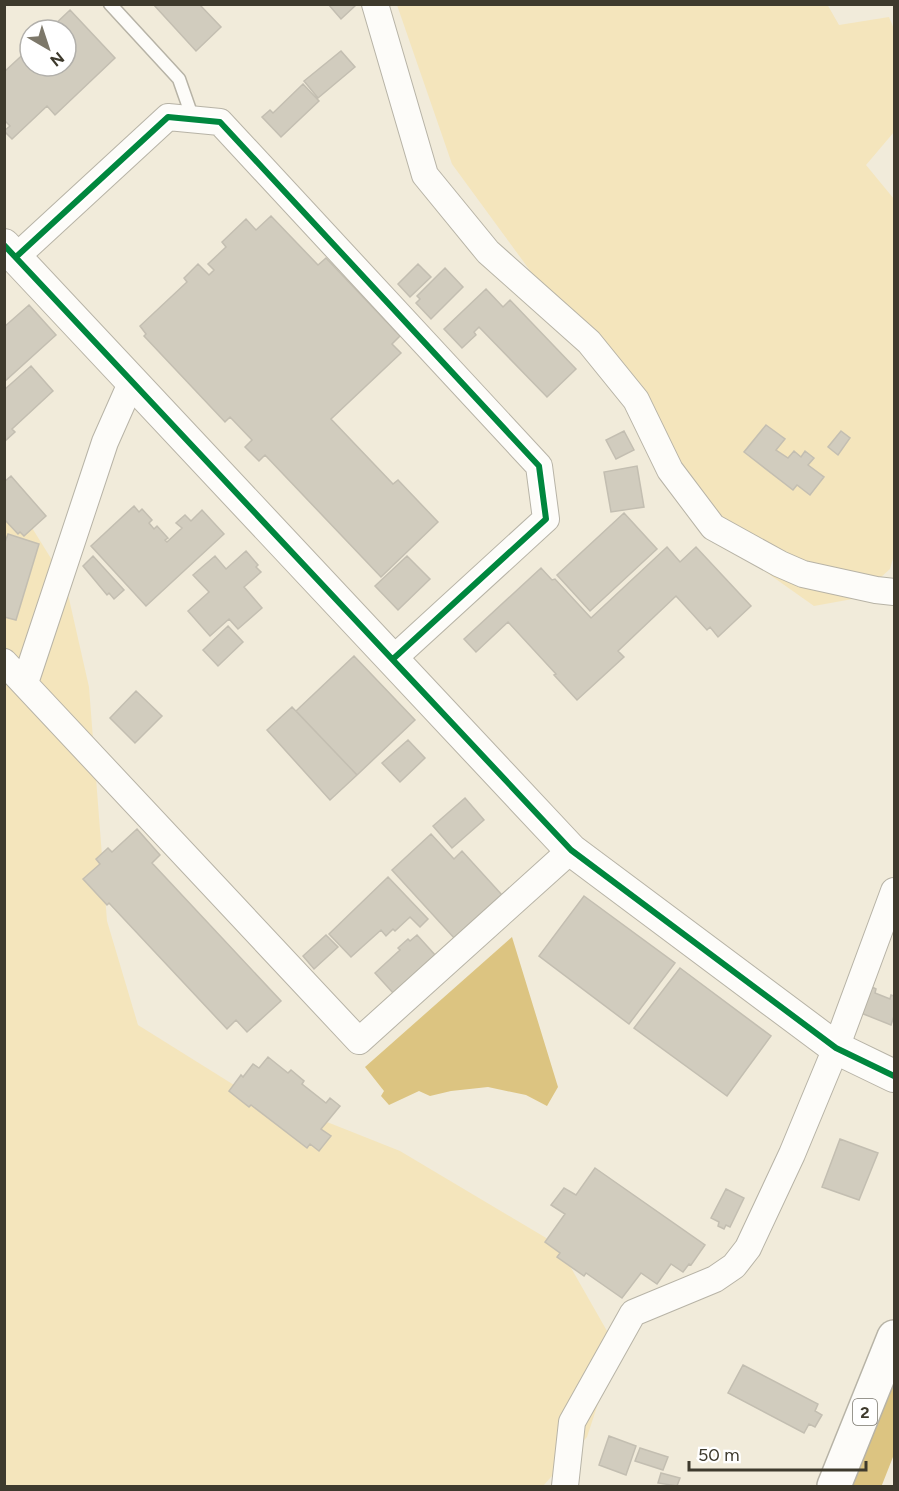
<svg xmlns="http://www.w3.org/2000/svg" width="899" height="1491" viewBox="0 0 899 1491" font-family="Figtree,sans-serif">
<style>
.green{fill:#f4e5bc}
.water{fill:#dcc481}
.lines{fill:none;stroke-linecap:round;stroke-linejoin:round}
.river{stroke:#dcc481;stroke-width:42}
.building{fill:#d1ccbe;stroke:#c3beb1;stroke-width:1.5}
.service-casing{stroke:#b7b3a6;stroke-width:15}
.minor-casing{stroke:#b7b3a6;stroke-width:28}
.tertiary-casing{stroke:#b7b3a6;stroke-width:34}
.primary-casing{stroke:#b7b3a6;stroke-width:36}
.service{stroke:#fdfcf9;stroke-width:12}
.minor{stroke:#fdfcf9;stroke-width:26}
.tertiary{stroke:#fdfcf9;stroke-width:32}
.primary{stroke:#fdfcf9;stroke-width:33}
.cycleway-casing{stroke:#fff;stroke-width:10}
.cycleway{stroke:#00873e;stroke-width:6}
.labels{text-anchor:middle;stroke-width:4.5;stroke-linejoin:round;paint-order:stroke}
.shield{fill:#fff;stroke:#78756c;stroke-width:1.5}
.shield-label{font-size:16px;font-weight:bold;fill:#3e3a2d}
</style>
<rect width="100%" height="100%" fill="#f1ebda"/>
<!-- green -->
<path class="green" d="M827,4L839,25L889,17L894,29V132L866,165L894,199V555L890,569L858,598L814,606L739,553L646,429L452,164L397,5Z
M5,491L11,494L65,581L89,687L107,921L138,1025L234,1085L400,1151L558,1245L607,1331L611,1364L587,1437L543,1486H5Z"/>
<!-- water -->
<path class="water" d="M512,937L558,1087L547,1106L526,1095L488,1087L451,1091L430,1096L419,1091L389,1105L381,1096L384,1091L365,1067Z"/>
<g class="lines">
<!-- river -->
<path class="river" d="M859,1486L894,1397"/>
</g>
<!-- building -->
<path class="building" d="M153,4H199L221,27L196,51Z
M328,4H355L356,5L341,19Z
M70,10L115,58L55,115L47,106L12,139L4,131L10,126L4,120V72L30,48V66H66V30H49Z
M341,51L355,67L318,98L304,81Z
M303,84L319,101L281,137L262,117L270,110L273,113Z
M271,216L318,265L326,258L400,336L392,344L401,353L331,419L393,484L398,480L438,522L381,577L265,455L259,461L245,447L252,440L230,417L225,422L144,336L146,334L140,326L187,282L184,278L198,264L209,275L214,270L208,264L226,247L222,242L246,219L256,230Z
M418,264L431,277L410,297L398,284Z
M445,268L463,287L431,319L416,303L420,299L417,296Z
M486,289L503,307L510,300L576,369L547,397L479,327L474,332L476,335L462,348L444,329Z
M29,305L56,335L4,382V327Z
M31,366L53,391L12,429L15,432L5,441L4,390Z
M766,425L785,439L776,450L788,458L794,451L801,457L805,451L814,458L808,465L824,477L810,495L797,485L793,490L744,452Z
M624,431L634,450L616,459L606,440Z
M841,431L850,438L838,455L828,447Z
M637,466L644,507L611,512L604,472Z
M11,476L46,516L24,536L20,532L18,534L4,519V482Z
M134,506L139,512L142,509L152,520L149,523L154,529L157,526L168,538L165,540L167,542L182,528L176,523L185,515L191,521L202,510L224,534L146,606L91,546Z
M624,513L657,549L590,611L557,575Z
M8,534L39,544L16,620L4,617V545Z
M667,547L680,562L696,547L751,606L718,637L710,627L707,630L676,596L618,651L624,657L577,700L554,675L556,674L508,622L476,652L464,639L541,568L552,580L555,579L591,618Z
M246,551L258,565L256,567L261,572L244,587L262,608L238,629L229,619L210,636L188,611L209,592L193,575L215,556L226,569Z
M93,556L124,590L114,599L109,593L107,595L83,566Z
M407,556L430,579L398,610L375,586Z
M228,626L243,642L218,666L203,650Z
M354,656L415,720L357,775L296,711Z
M136,691L162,716L135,743L110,718Z
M292,707L357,775L330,800L267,730Z
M408,740L425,758L400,782L382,763Z
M465,798L484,820L452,848L433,826Z
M137,829L160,855L152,863L281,1001L247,1032L236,1020L227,1029L109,903L107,905L83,879L100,864L96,859L108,848L112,852Z
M431,834L454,859L462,851L502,895L455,939L392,870Z
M388,877L428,919L420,927L410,917L395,931L393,929L386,936L381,930L351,957L329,934Z
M584,896L675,963L629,1024L539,956Z
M326,935L338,947L314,969L303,956Z
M417,935L436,956L394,994L375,973L400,950L398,948L408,939L410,941Z
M680,968L771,1036L727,1096L634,1028Z
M872,987L876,989L875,993L890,999L891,995L894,996V1016L891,1025L861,1013Z
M268,1057L288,1073L291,1070L304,1081L302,1084L326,1103L330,1098L340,1106L321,1129L331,1136L319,1151L310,1144L307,1148L251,1105L249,1107L229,1091L241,1075L243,1077L253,1064L259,1068Z
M840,1139L878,1153L859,1200L822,1187Z
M595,1168L705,1245L691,1265L689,1264L683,1272L671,1264L657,1284L641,1273L622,1298L586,1273L584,1276L557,1257L560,1253L545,1242L565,1214L551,1205L564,1188L576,1195Z
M726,1189L744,1198L730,1227L726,1225L724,1229L718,1226L719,1222L711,1218Z
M743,1365L818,1404L815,1411L822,1415L815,1427L809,1424L804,1433L728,1393Z
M609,1436L636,1446L626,1475L599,1465Z
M640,1448L668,1457L663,1470L635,1461Z
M661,1473L680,1478L677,1486L658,1483Z"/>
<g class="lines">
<defs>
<path id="service" d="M110,4L179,79L193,119"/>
<path id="minor" d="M375,4L425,175L488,252L589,342L636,400L670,470L713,527L780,564L803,574L876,590L894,592
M16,257L168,117L220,122L539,466L546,519L393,659
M4,662L359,1041L571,850
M25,683L105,442L132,381
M565,1486L572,1422L633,1313L715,1279L734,1266L748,1248L792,1154L836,1048L894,891"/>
<path id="tertiary" d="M4,245L571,850L836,1048L894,1076"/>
<path id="primary" d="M834,1486L894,1337"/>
</defs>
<!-- service casing -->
<use href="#service" class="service-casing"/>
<!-- minor casing -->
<use href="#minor" class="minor-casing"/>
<!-- tertiary casing -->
<use href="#tertiary" class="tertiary-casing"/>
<!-- primary casing -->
<use href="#primary" class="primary-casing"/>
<!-- service -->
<use href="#service" class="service"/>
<!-- minor -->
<use href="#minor" class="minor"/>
<!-- tertiary -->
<use href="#tertiary" class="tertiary"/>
<!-- primary -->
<use href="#primary" class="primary"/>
<defs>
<path id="cycleway" d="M4,245L571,850L836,1048L894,1076
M16,257L168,117L220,122L539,466L546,519L393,659"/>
</defs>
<!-- cycleway casing -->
<use href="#cycleway" class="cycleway-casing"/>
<!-- cycleway -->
<use href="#cycleway" class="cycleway"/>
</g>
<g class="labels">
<!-- shield labels -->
<rect class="shield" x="853" y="1399" width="24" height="26" rx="4.5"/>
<g class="shield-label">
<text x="865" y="1418">2</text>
</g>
</g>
<!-- border -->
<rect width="899" height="1491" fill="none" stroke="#3e3a2d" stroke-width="12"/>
<!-- north arrow -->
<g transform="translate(48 48) rotate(141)"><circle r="28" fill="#ffffff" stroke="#b2b0ab" stroke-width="1.5"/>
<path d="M0-4.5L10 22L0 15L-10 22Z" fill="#7d786a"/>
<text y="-9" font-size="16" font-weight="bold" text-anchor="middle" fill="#3e3a2d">N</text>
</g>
<!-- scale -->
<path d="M689 1461v9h177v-9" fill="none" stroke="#3e3a2d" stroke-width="3"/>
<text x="698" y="1461" font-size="18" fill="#3e3a2d" stroke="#ffffff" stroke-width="4.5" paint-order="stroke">50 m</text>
</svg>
